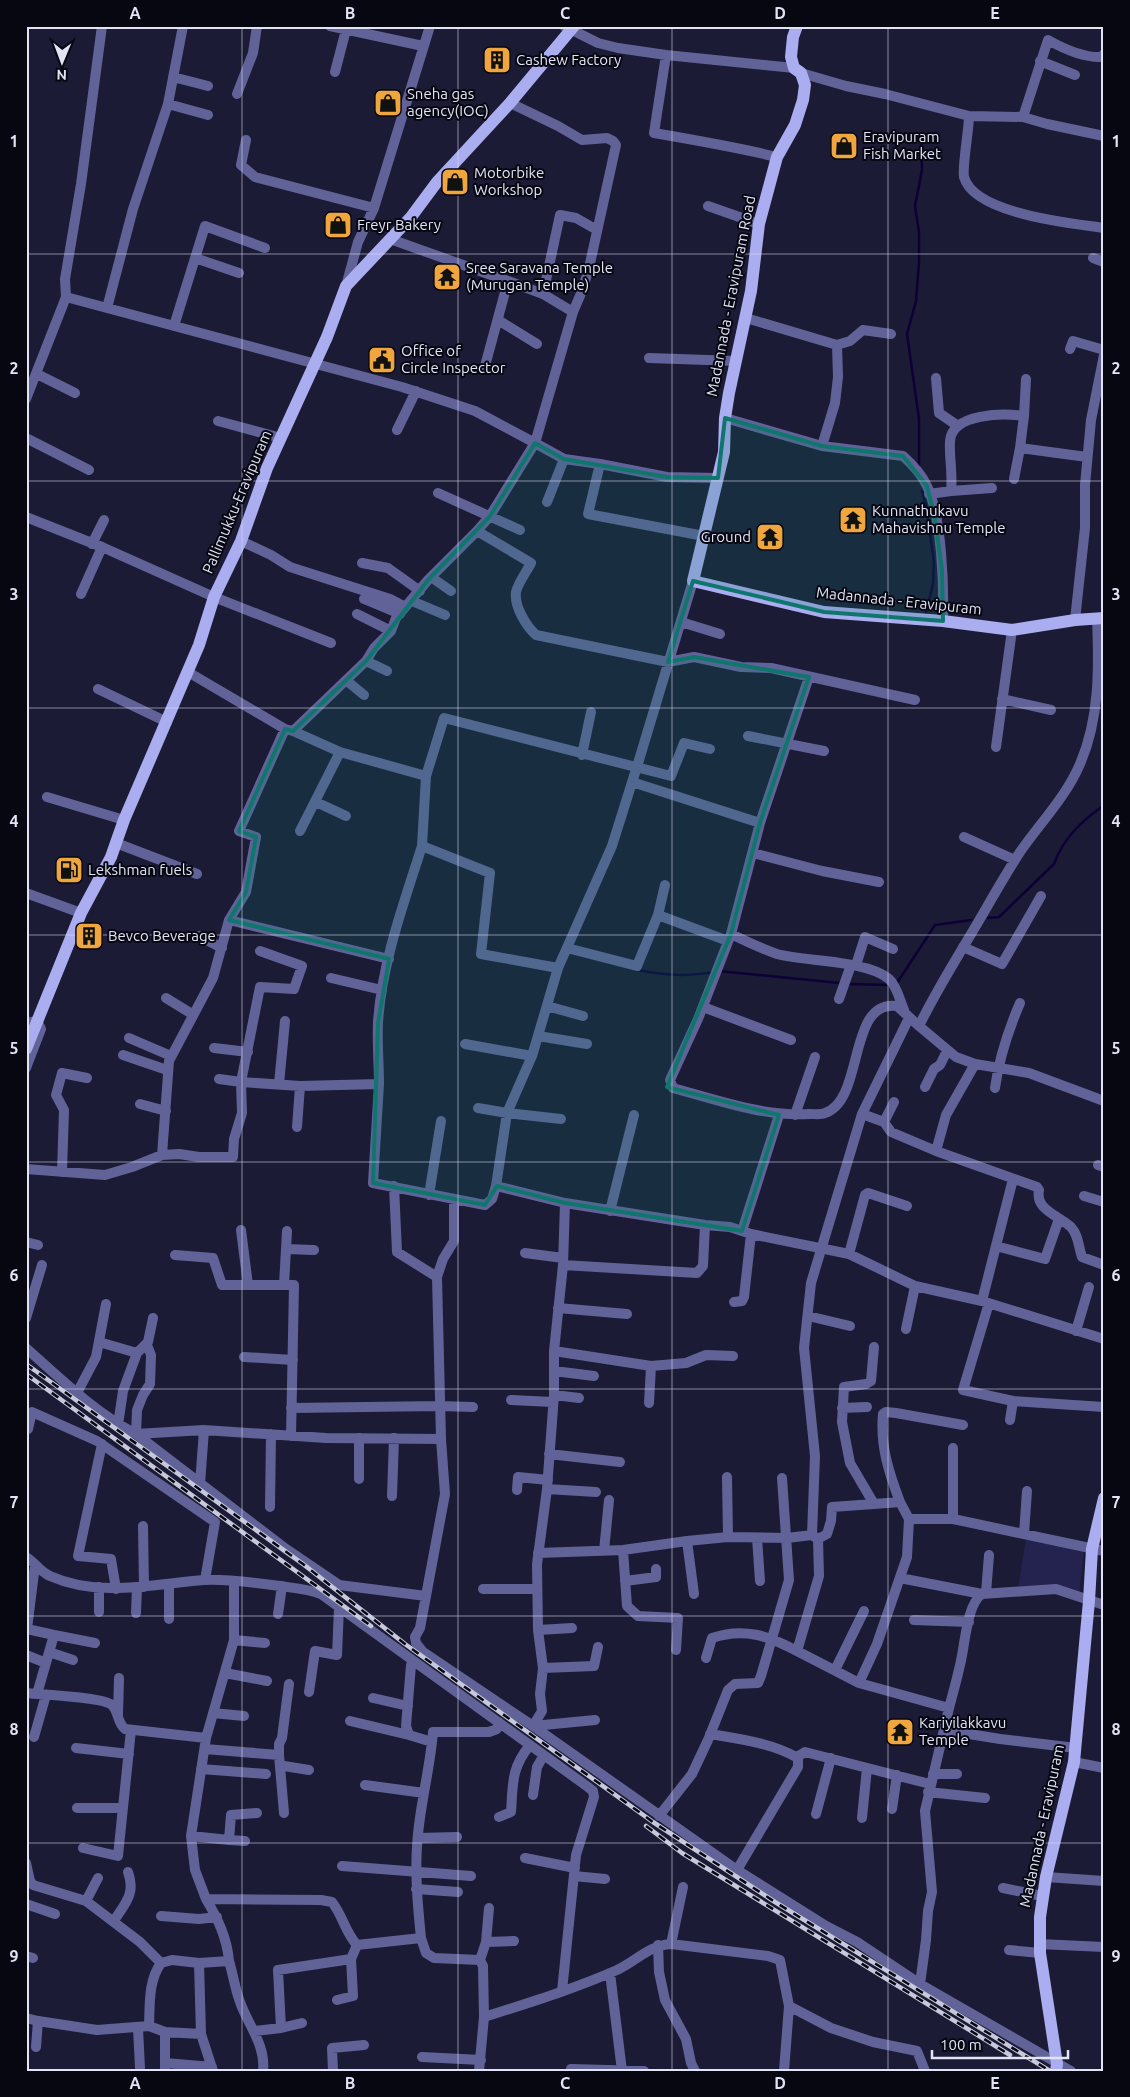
<svg xmlns="http://www.w3.org/2000/svg" width="1130" height="2097" viewBox="0 0 1130 2097" font-family="Ubuntu,sans-serif">
<style>
.green{fill:#24224e}
.lines{fill:none;stroke-linecap:round;stroke-linejoin:round}
.stream{stroke:#0c0036;stroke-width:2.5}
.minor{stroke:#616398;stroke-width:10}
.major{stroke:#aaadef;stroke-width:12}
.rail-casing{stroke:#c6c8db;stroke-width:4.5}
.rail{stroke:#070712;stroke-width:2.5;stroke-dasharray:8;stroke-linecap:butt}
.minor-bridge{stroke:#616398;stroke-width:10}
.marked{fill:#0f766e;fill-opacity:0.2;stroke:#0f766e;stroke-width:4;stroke-linejoin:round}
.grid{fill:none;stroke:#e2e4f6;stroke-width:1;stroke-opacity:0.55}
.labels{text-anchor:middle;stroke-width:4;stroke-linejoin:round;paint-order:stroke}
.poi-label{font-size:15px;fill:#e2e4f6;stroke:#070712;text-anchor:start}
.street-label{font-size:15px;fill:#e2e4f6;stroke:#070712}
.neatline{fill:none;stroke:#e2e4f6;stroke-width:2}
.grid-label{font-size:16px;text-anchor:middle;font-weight:bold;fill:#e2e4f6}
</style>
<rect width="100%" height="100%" fill="#1b1b35"/>
<!-- green -->
<path class="green" d="M1026,1538L1084,1551L1079,1594L1018,1589Z"/>
<g class="lines">
<!-- stream -->
<path class="stream" d="M919,465V419L907,334L916,301L919,262V232L915,206L922,170L921,139
M922,491L926,505L934,562L933,584L926,613
M988,918L999,917L1054,864C1063,838 1082,821 1104,805
M637,970C664,975 687,977 714,972
M719,971L840,983
M897,983L935,925L971,920
M848,984L890,985"/>
<!-- minor -->
<path class="minor" d="M330,26L423,46
M564,26L598,43L618,48L666,55L794,68
M666,55L654,133C695,140 736,147 777,157
M1040,61L1075,75
M335,72L347,26
M801,73L846,86L885,94L969,116L1023,117L1047,124L1104,136
M173,77L208,86
M237,94L253,53L257,26
M168,104L208,115
M969,116C969,130 962,166 964,177C974,214 1071,223 1104,228
M1023,117L1048,40C1064,49 1083,58 1102,57L1104,54
M246,140L241,165L255,177L374,208
M708,206L759,224
M390,239L508,281L485,366
M195,258L239,273
M1093,258L1104,262
M508,281L543,294L560,215L576,218L597,230
M346,286L358,242L374,208L430,26
M543,294L573,312
M66,297L65,279L81,184L102,26
M107,308L133,209L168,104L183,26
M746,318L837,345L850,341L863,330L891,334
M498,320L537,344
M174,326L205,226L265,248
M1070,349L1073,341L1104,350
M649,358L736,361
M37,374L75,393
M936,378L939,413L958,426
M26,399L66,297L402,387L475,411L535,443L573,312L582,291L589,268L616,145L613,141L607,138L582,140L558,126L510,103
M1024,416L1026,379
M725,418L822,446L903,456C912,464 922,475 927,486C942,518 944,586 943,621
M218,421L281,438
M397,430L416,391
M26,438L89,470
M822,446L835,403L838,377L837,345
M600,464L667,477L718,478
M1014,479L1020,448
M951,491L992,488
M438,493L520,530
M929,494L951,491C953,474 949,457 950,441C952,413 1004,413 1024,416L1020,448L1087,457
M547,502L564,459
M26,517L102,547L214,597L331,643
M477,531L490,516L535,443L564,459L600,464L588,514L704,536
M241,541L271,555L290,567L390,599L405,607
M92,544L104,520
M362,563L388,568L420,591
M431,577L451,591
M81,594L102,547
M364,599L400,614
M412,601L445,615
M357,614L391,631
M1097,618C1099,666 1100,718 1080,764C1066,797 1040,823 1020,852C1005,875 991,900 977,924C957,958 936,991 919,1026L956,1057L975,1064L1029,1073L1104,1101
M1075,620L1085,528V485L1091,420L1104,355
M681,622L720,634
M366,661L387,671
M188,672L285,729L293,731L340,752L426,776L422,846L490,873L481,954L558,968
M809,677L760,823L731,934L698,1019L670,1080L673,1088C717,1100 764,1117 810,1114C815,1114 821,1115 825,1113C865,1100 847,999 897,1006L919,1026
M347,681L364,695
M98,689L167,722
M1002,699L1051,710
M293,731L366,661L374,648L391,631L396,618L428,580L477,531L531,563C527,571 518,583 516,592C514,606 526,626 536,635L668,662L694,657L741,667L771,668L915,700
M748,736L824,751
M996,747L1012,630
M582,755L591,712
M639,760L693,581
M426,776L444,718L671,776L684,743L710,749
M634,776L612,846L558,968L532,1056L507,1113L496,1186L565,1203L705,1225L730,1227L751,1234L849,1254L915,1286L982,1301L1104,1339
M632,782L760,823
M47,797L124,820
M316,802L346,816
M300,831L340,752
M964,837L1015,860
M116,843L197,874
M753,853L822,871L879,882
M26,893L81,913
M658,915L665,885
M229,920L389,959
M731,934C746,941 762,949 777,954C806,962 868,960 889,979C897,986 900,1001 904,1010
M199,936L222,948
M963,947L1002,964L1041,896
M567,948L637,966L658,915L728,941
M856,965L865,937L893,949
M331,978L382,990
M166,998L192,1014
M839,999L851,965
M547,1006L583,1016
M703,1007L791,1040
M26,1023L37,1021L41,1029L26,1068
M538,1036L587,1044
M129,1038L171,1056
M465,1044L532,1056
M214,1048L248,1052
M123,1055L167,1070
M219,1079L241,1082L260,987L294,989L302,966L260,951
M279,1084L285,1021
M379,1084C379,1064 377,1043 378,1022C382,962 404,903 422,846
M925,1087L934,1069L940,1065L947,1051
M995,1088C999,1058 1008,1031 1020,1003
M140,1104L166,1111
M478,1108L507,1113L561,1119
M862,1114L884,1122L891,1132L936,1151L1037,1187L1039,1190C1035,1210 1058,1215 1071,1227C1079,1236 1078,1246 1082,1257L1104,1265
M795,1115L815,1057
M884,1122L894,1102
M297,1127L300,1086
M936,1151L946,1115L975,1064
M162,1155L169,1061L213,978L229,920L246,892L256,837L239,831L285,729
M1098,1165L1104,1167
M26,1169L105,1175L132,1167L162,1155L179,1154L199,1157H233L234,1139L242,1113L241,1082L300,1086L379,1084L373,1183L485,1205L492,1199L496,1186
M62,1172L64,1110L56,1095L62,1073L87,1078
M394,1186L397,1252L437,1277
M429,1195L441,1121
M1084,1196L1104,1202
M454,1199V1241L443,1259L437,1277L441,1439L445,1494L423,1612L420,1628L415,1637L416,1643L423,1652L533,1726L542,1711L540,1694L543,1668L538,1630L537,1564L547,1489L554,1395V1351L563,1265L565,1203
M610,1211L634,1115
M241,1230L248,1285
M742,1231L779,1115
M26,1242L38,1245
M996,1246L1045,1259L1059,1219
M286,1249L314,1250
M525,1253L563,1258
M849,1254L865,1195L868,1193L907,1206
M175,1255L213,1258L222,1285H294L291,1436
M563,1265L697,1273L703,1266L705,1225
M284,1285L287,1231
M982,1301L1013,1179
M734,1302L742,1301L744,1297L751,1234
M989,1303L963,1390L1013,1401L1104,1407
M558,1308L627,1314
M808,1316L850,1326
M26,1318L42,1265
M906,1329L915,1286
M1076,1331L1089,1287
M99,1342L137,1353
M147,1345L151,1355L150,1384L143,1395L137,1410L136,1434L204,1430L326,1438L441,1439
M874,1347L871,1381L866,1384L844,1387L842,1422L850,1463L874,1504L900,1502L909,1519
M26,1348C61,1379 94,1412 136,1434L286,1549L339,1585L426,1596
M554,1351L651,1366L686,1363L706,1355L733,1356
M244,1357L293,1360
M554,1371L594,1376
M77,1393L96,1357L106,1304
M554,1395L579,1398
M511,1400L553,1402
M649,1403L651,1366
M291,1408L440,1406L473,1407
M842,1408L867,1407
M1010,1420L1013,1401
M118,1425L123,1391L137,1353L148,1342L153,1318
M28,1429L32,1412L97,1441L215,1522L205,1580
M102,1444L78,1556L111,1559L116,1589
M953,1448V1519
M549,1454L620,1462
M727,1477L728,1537
M359,1479V1438
M200,1484L204,1430
M547,1489L596,1492
M517,1490L518,1477L548,1480
M392,1496L394,1438
M900,1502C889,1473 880,1446 883,1414L886,1412L896,1413L963,1425
M270,1507L271,1434
M143,1526L144,1587
M1024,1534L1027,1491
M812,1535L815,1456L804,1348L811,1283L862,1114L909,1018
M757,1538L760,1581
M818,1539L827,1534L831,1521L832,1507L874,1504
M687,1541L694,1594
M623,1550L627,1606L638,1616L678,1618L676,1650
M604,1551L609,1500
M538,1553L623,1550L687,1541L728,1537L787,1538L812,1535L818,1539L819,1576L797,1651L859,1683L949,1708L925,1811L932,1892L928,1911L926,1940L920,1984
M26,1557C35,1562 40,1572 50,1576C99,1598 153,1584 204,1580C226,1579 258,1583 280,1586C294,1588 308,1589 321,1594L588,1787L593,1791L594,1797L576,1855L562,1991
M35,1565L27,1629L54,1635
M900,1578L982,1594
M625,1581L656,1577V1569
M169,1585V1619
M483,1589H536
M986,1593L989,1555
M99,1612V1587
M136,1613L137,1588
M278,1614L282,1586
M914,1620L969,1622
M538,1630L572,1628
M234,1640L265,1643
M49,1652L73,1660
M26,1655L46,1663
M706,1658L712,1638C744,1627 769,1636 797,1651
M413,1661L411,1665L406,1726L409,1735L432,1742
M543,1668L594,1666L598,1647
M835,1670L864,1611
M225,1673L267,1681
M859,1683L877,1644L907,1557L909,1519H953L1104,1551
M309,1692L315,1651L337,1655L339,1608
M26,1693C42,1695 103,1697 112,1705C119,1712 117,1723 125,1729L206,1738
M37,1694L54,1635L95,1643
M373,1698L408,1706
M949,1708C953,1693 957,1679 960,1665C965,1647 966,1605 982,1594L1056,1589L1104,1605
M213,1713L244,1716
M118,1715L119,1678
M350,1721L409,1735
M533,1726L737,1870L826,1926L857,1942L920,1984L1071,2071
M533,1726L595,1720
M944,1730L1000,1739L1076,1748
M710,1734C740,1739 772,1743 798,1758V1767L737,1870
M34,1737L46,1695
M76,1748L129,1754
M205,1749L279,1755L284,1813
M279,1755V1744L282,1738L289,1684
M797,1757L805,1752L930,1784
M1074,1762L1104,1768
M280,1763L284,1766L309,1770
M201,1769L266,1774
M933,1774H957
M365,1785L424,1793
M928,1792L985,1798
M533,1795L537,1767L544,1755
M77,1808H123
M892,1809L897,1775
M816,1814L831,1758
M659,1816L692,1774L708,1740L728,1690L735,1684L758,1683L761,1676L789,1580L782,1478
M499,1817L511,1812C513,1784 511,1768 530,1745
M862,1818L867,1768
M191,1836L229,1840L231,1815L257,1813
M418,1838L457,1837
M229,1840L245,1841
M83,1848L118,1856L131,1730
M525,1858L575,1868
M26,1863L30,1881L33,1885L86,1901L140,1942L161,1963
M342,1866L471,1876
M574,1876L605,1879
M1046,1877L1104,1881
M1003,1888L1042,1896
M416,1889L458,1892
M206,1899L195,1870L191,1836L206,1738L234,1640V1582
M86,1901L98,1878
M26,1904L55,1914
M161,1916L199,1919L217,1917
M114,1921C125,1903 136,1894 128,1872
M421,1938C418,1908 415,1877 417,1846C419,1808 430,1770 433,1732H489L497,1729L499,1722
M486,1942L514,1941
M671,1944L683,1887
M1039,1944L1104,1947
M658,1945L659,1972L665,2000L686,2039L691,2063L695,2071
M1009,1950L1040,1953
M26,1956L33,1958
M480,1960L486,1942L489,1908
M229,1961C233,1974 235,1989 240,2002C248,2025 266,2045 263,2071
M199,1963L201,2034L213,2071
M610,1973L622,2071
M337,2000L353,1996L351,1959
M26,2018L38,2021L97,2030L149,2026C150,2005 148,1981 161,1963L172,1960L199,1963L229,1961C227,1938 218,1919 206,1899L321,1900L332,1902C343,1916 345,1932 357,1945L421,1938L426,1953L434,1958L480,1960L483,1966L484,2017
M149,2026L165,2032L201,2034
M138,2028L140,2068
M281,2028L302,2023
M255,2031L281,2028L278,1970L351,1959L357,1945
M36,2047L38,2021
M422,2057L481,2060
M165,2063L212,2067
M571,2069L644,2071
M165,2071V2032
M333,2071L332,2048L364,2045
M479,2071L484,2017C528,2003 574,1989 617,1970C636,1961 650,1945 671,1944L768,1956L780,1960L789,2006L831,2028L873,2042L917,2051L925,2071
M784,2071L789,2006"/>
<!-- major -->
<path class="major" d="M797,26L793,37L791,57L794,68L801,73L805,85L803,100L795,125L777,157L759,224L751,291L729,393L725,418L724,452L693,581L824,612L943,621L1012,630L1075,620L1104,618
M26,1049L81,913L111,857L124,820L199,645L214,597L241,541L267,468L327,337L346,286L411,217L437,182L510,103L574,26
M1056,2071L1057,2064L1040,1953V1917L1046,1877L1074,1762L1089,1601L1092,1549L1104,1498"/>
<defs>
<path id="rail" d="M26,1364L303,1564L405,1644L653,1822L775,1902L1050,2071
M26,1374L371,1626
M646,1826L682,1853L1010,2055"/>
</defs>
<!-- rail casing -->
<use href="#rail" class="rail-casing"/>
<!-- rail -->
<use href="#rail" class="rail"/>
<!-- minor-bridge -->
<path class="minor-bridge" d="M634,776L639,760"/>
</g>
<!-- marked area -->
<path class="marked" d="M725,418L822,446L903,456L927,486L935,518L942,570L943,621L824,612L693,581L668,662L694,657L809,677L760,823L731,934L667,1087L779,1115L742,1231L565,1203L497,1186L485,1205L373,1183L378,1023L389,959L229,920L246,892L256,837L239,831L285,729L293,731L366,661L428,580L490,516L535,443L564,459L667,477L718,478Z"/>
<!-- grid -->
<path class="grid" d="M242,26V2071M458,26V2071M672,26V2071M888,26V2071M26,254H1104M26,481H1104M26,708H1104M26,935H1104M26,1162H1104M26,1389H1104M26,1616H1104M26,1843H1104"/>
<!-- icons -->
<defs>
<symbol id="building-square" viewBox="-11 -11 22 22"><rect x="-9" y="-9" width="18" height="18" rx="4" fill="#f0a63e" stroke="#070712"/><path d="M-4-6H4V6H1V3H-1V6H-4ZM-2.5-4.3h1.7v1.8h-1.7ZM.8-4.3h1.7v1.8H.8ZM-2.5-1h1.7V.8h-1.7ZM.8-1h1.7V.8H.8Z" fill="#111"/></symbol>
<symbol id="shop-square" viewBox="-11 -11 22 22"><rect x="-9" y="-9" width="18" height="18" rx="4" fill="#f0a63e" stroke="#070712"/><path d="M-5-2.5h2.3a2.7 3.5 0 0 1 5.4 0H5L5.5 6h-11ZM-1.5-2.5h3a1.5 2.3 0 0 0-3 0Z" fill="#111"/></symbol>
<symbol id="temple-square" viewBox="-11 -11 22 22"><rect x="-9" y="-9" width="18" height="18" rx="4" fill="#f0a63e" stroke="#070712"/><path d="M0-6L5-2H3V0L6.5 2.5H4V6H1.5V3h-3V6H-4V2.5H-6.5L-3 0V-2H-5Z" fill="#111"/></symbol>
<symbol id="civic-square" viewBox="-11 -11 22 22"><rect x="-9" y="-9" width="18" height="18" rx="4" fill="#f0a63e" stroke="#070712"/><path d="M-.6-6.5H3V-4.5H.6V-3L4-1V1h2V6H-6V1h2V-1L-.6-3ZM-1.2 2.5V6h2.4V2.5Z" fill="#111"/></symbol>
<symbol id="fuel-square" viewBox="-11 -11 22 22"><rect x="-9" y="-9" width="18" height="18" rx="4" fill="#f0a63e" stroke="#070712"/><path d="M-5.5-6h7V0h2V4h1.3V-2.5L3-4.5l.8-.8L6-3V5H2.5V1h-1V6h-7ZM-4.2-4.7v3.2H.2V-4.7Z" fill="#111"/></symbol>
</defs>
<g fill-rule="evenodd">
<use href="#building-square" x="481" y="44" width="32" height="32"/>
<use href="#shop-square" x="372" y="87" width="32" height="32"/>
<use href="#shop-square" x="828" y="130" width="32" height="32"/>
<use href="#shop-square" x="439" y="166" width="32" height="32"/>
<use href="#shop-square" x="322" y="209" width="32" height="32"/>
<use href="#temple-square" x="431" y="261" width="32" height="32"/>
<use href="#civic-square" x="366" y="344" width="32" height="32"/>
<use href="#temple-square" x="837" y="504" width="32" height="32"/>
<use href="#temple-square" x="754" y="521" width="32" height="32"/>
<use href="#fuel-square" x="53" y="854" width="32" height="32"/>
<use href="#building-square" x="73" y="920" width="32" height="32"/>
<use href="#temple-square" x="884" y="1716" width="32" height="32"/>
</g>
<g class="labels">
<!-- poi labels -->
<g class="poi-label">
<text x="516" y="65">Cashew Factory</text>
<text x="407" y="99">Sneha gas<tspan x="407" dy="17">agency(IOC)</tspan></text>
<text x="863" y="142">Eravipuram<tspan x="863" dy="17">Fish Market</tspan></text>
<text x="474" y="178">Motorbike<tspan x="474" dy="17">Workshop</tspan></text>
<text x="357" y="230">Freyr Bakery</text>
<text x="466" y="273">Sree Saravana Temple<tspan x="466" dy="17">(Murugan Temple)</tspan></text>
<text x="401" y="356">Office of<tspan x="401" dy="17">Circle Inspector</tspan></text>
<text x="872" y="516">Kunnathukavu<tspan x="872" dy="17">Mahavishnu Temple</tspan></text>
<text x="751" y="542" text-anchor="end">Ground</text>
<text x="88" y="875">Lekshman fuels</text>
<text x="108" y="941">Bevco Beverage</text>
<text x="919" y="1728">Kariyilakkavu<tspan x="919" dy="17">Temple</tspan></text>
</g>
<!-- street labels -->
<g class="street-label">
<text transform="translate(731 296) rotate(-79)" y="5">Madannada - Eravipuram Road</text>
<text transform="translate(237 502) rotate(-67)" y="5">Pallimukku-Eravipuram</text>
<text transform="translate(899 601) rotate(6)" y="5">Madannada - Eravipuram</text>
<text transform="translate(1042 1826) rotate(-78)" y="5">Madannada - Eravipuram</text>
</g>
</g>
<!-- border -->
<rect width="1130" height="2097" fill="none" stroke="#070712" stroke-width="55"/>
<!-- north arrow -->
<g transform="translate(62 62) rotate(181)" stroke="#070712" stroke-width="4" paint-order="stroke">
<path d="M0-4L9 19L0 12L-9 19Z" fill="#e2e4f6"/>
<text y="-8" font-size="14" font-weight="bold" text-anchor="middle" fill="#e2e4f6">N</text>
</g>
<!-- scale -->
<path d="M932 2050v8h136v-8" fill="none" stroke="#e2e4f6" stroke-width="2.5"/>
<text x="940" y="2050" font-size="15" fill="#e2e4f6" stroke="#070712" stroke-width="4" paint-order="stroke">100 m</text>
<rect x="28" y="28" width="1074" height="2042" class="neatline"/>
<g class="grid-label">
<text x="135" y="19">A</text>
<text x="350" y="19">B</text>
<text x="565" y="19">C</text>
<text x="780" y="19">D</text>
<text x="995" y="19">E</text>
<text x="14" y="147">1</text>
<text x="1116" y="147">1</text>
<text x="14" y="374">2</text>
<text x="1116" y="374">2</text>
<text x="14" y="600">3</text>
<text x="1116" y="600">3</text>
<text x="14" y="827">4</text>
<text x="1116" y="827">4</text>
<text x="14" y="1054">5</text>
<text x="1116" y="1054">5</text>
<text x="14" y="1281">6</text>
<text x="1116" y="1281">6</text>
<text x="14" y="1508">7</text>
<text x="1116" y="1508">7</text>
<text x="14" y="1735">8</text>
<text x="1116" y="1735">8</text>
<text x="14" y="1962">9</text>
<text x="1116" y="1962">9</text>
<text x="135" y="2089">A</text>
<text x="350" y="2089">B</text>
<text x="565" y="2089">C</text>
<text x="780" y="2089">D</text>
<text x="995" y="2089">E</text>
</g>
</svg>
